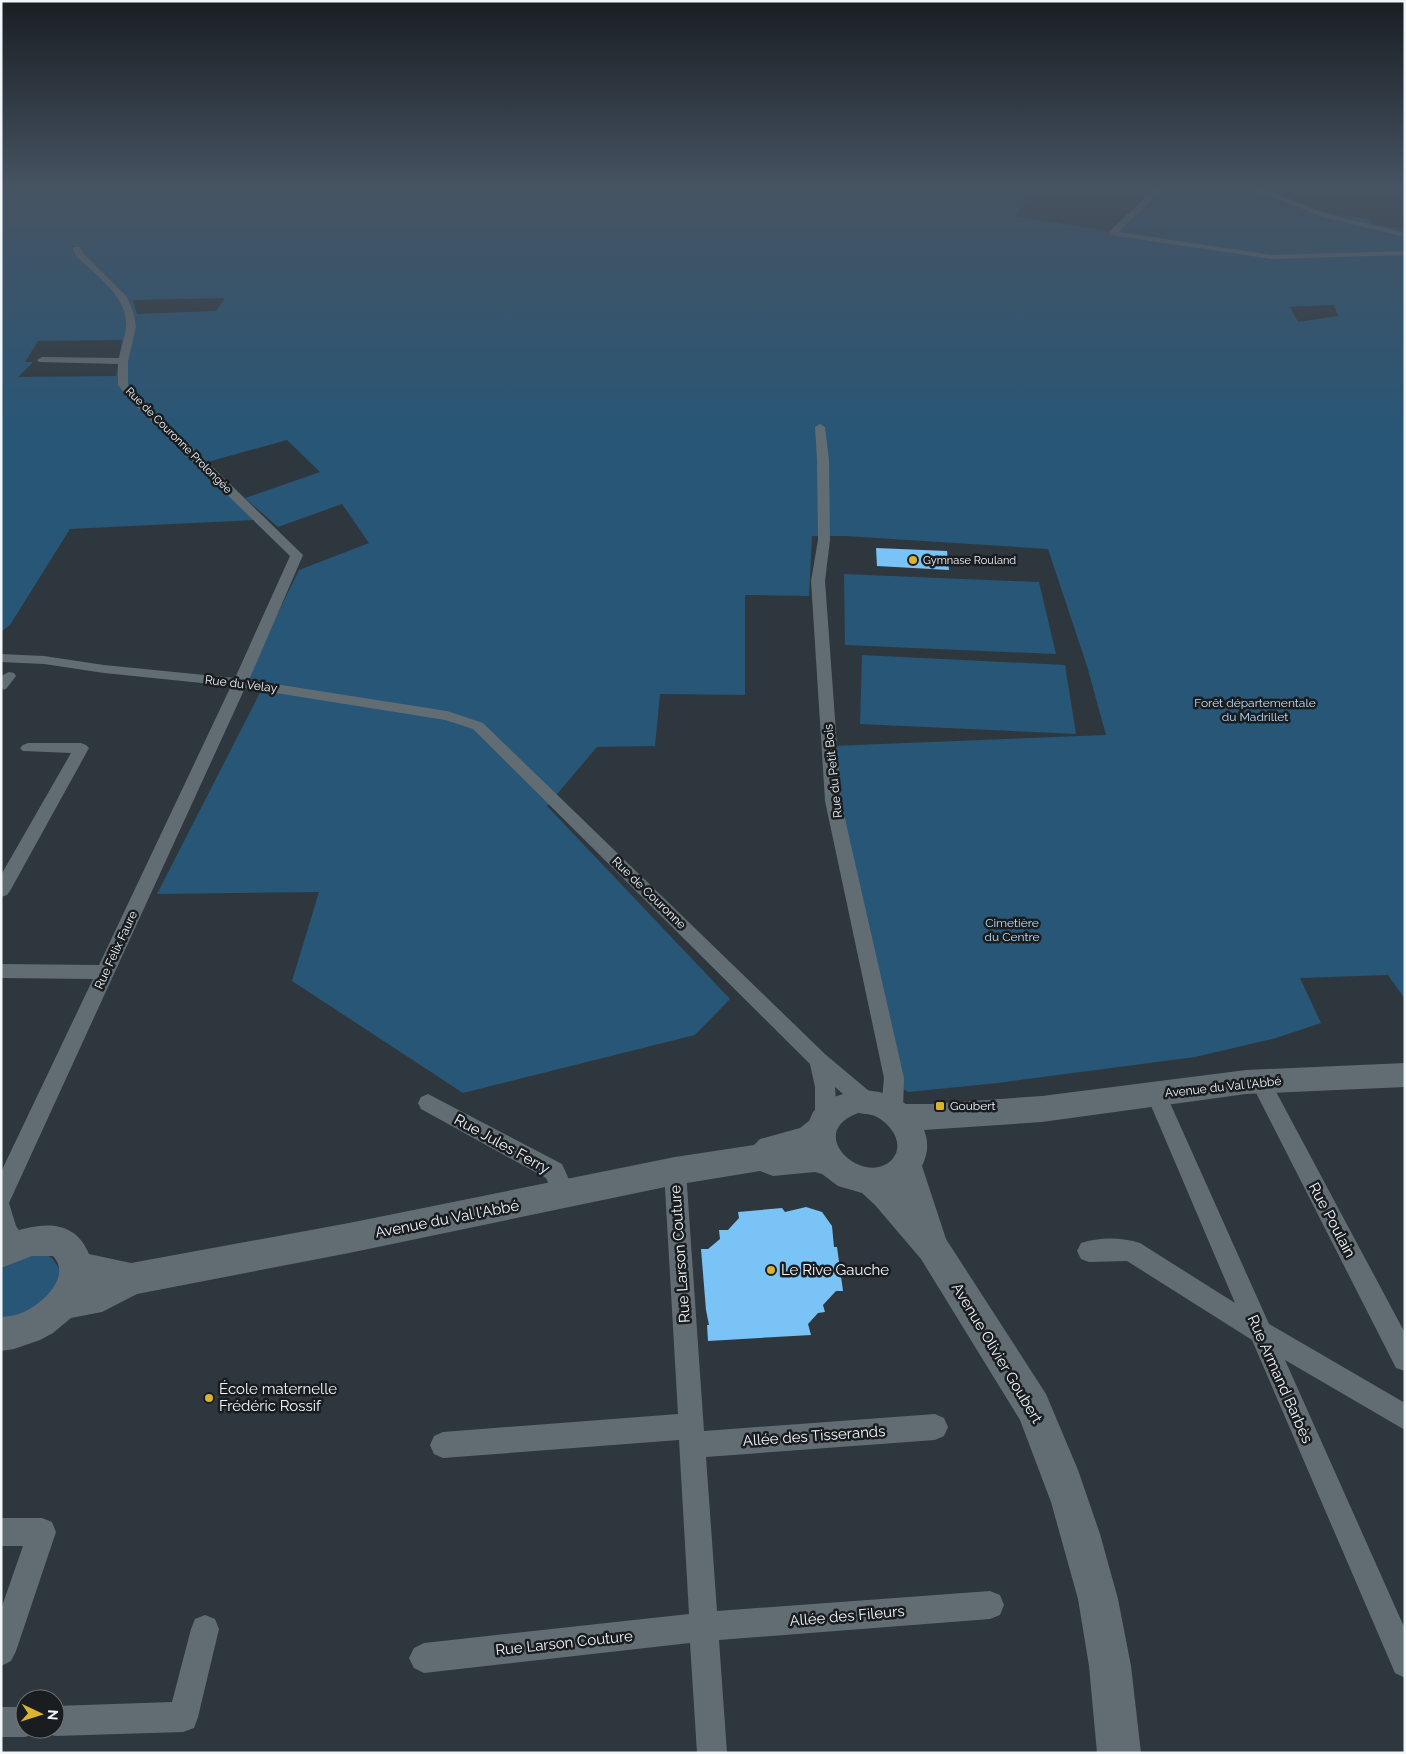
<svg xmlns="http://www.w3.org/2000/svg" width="1406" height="1754" font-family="Raleway,sans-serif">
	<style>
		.green { fill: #285676; fill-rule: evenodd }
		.building { fill: #7ac3f7 }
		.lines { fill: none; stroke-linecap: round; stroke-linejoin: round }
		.street { fill: #626c73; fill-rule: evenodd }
		.secondary { fill: #626c73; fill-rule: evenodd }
		.poi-dot { fill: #dab333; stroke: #1a1d20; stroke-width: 2 }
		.labels { text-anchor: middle; stroke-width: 5; stroke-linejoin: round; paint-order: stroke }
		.far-street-label { font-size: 11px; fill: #f0f6fa; stroke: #1a1d20 }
		.far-poi-label { font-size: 11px; fill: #f0f6fa; stroke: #1a1d20; text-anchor: start }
		.street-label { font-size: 12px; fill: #f0f6fa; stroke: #1a1d20 }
		.park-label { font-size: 12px; fill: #bbdffb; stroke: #1a1d20 }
		.poi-label { font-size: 12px; fill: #f0f6fa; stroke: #1a1d20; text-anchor: start }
		.near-street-label { font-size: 15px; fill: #f0f6fa; stroke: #1a1d20 }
		.near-poi-label { font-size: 15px; fill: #f0f6fa; stroke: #1a1d20; text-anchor: start }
	</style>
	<rect width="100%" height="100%" fill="#2e373d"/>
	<!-- green -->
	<g class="green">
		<path d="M 1,189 L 1039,189 L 1027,198 L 1015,216 L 1109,231 L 1130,215 L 1146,199 L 1118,189 L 1289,189 L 1281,196 L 1327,213 L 1369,219 L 1372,224 L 1405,229 L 1405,999 L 1388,975 L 1300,978 L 1321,1023 L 1276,1038 L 1195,1057 L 998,1083 L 908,1092 L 902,1088 L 837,801 L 832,746 L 1106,735 L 1087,666 L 1048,549 L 845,536 L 812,536 L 809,596 L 745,595 L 745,695 L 660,694 L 655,746 L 597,747 L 547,806 L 730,999 L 695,1035 L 463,1093 L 292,981 L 319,892 L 157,894 L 266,681 L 246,678 L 299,570 L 369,543 L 342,504 L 278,527 L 245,498 L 320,472 L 287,440 L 197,465 L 255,520 L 70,529 L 10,625 L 1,632 ZM 225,298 L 216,311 L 137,314 L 133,300 ZM 1334,305 L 1338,316 L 1298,322 L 1290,307 ZM 122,340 L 116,376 L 18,377 L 33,362 L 25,362 L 38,341 Z"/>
		<path d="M 844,574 L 1039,582 L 1056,654 L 845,645 Z"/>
		<path d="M 862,655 L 1065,665 L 1076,734 L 860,724 Z"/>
		<path d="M 45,1254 L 52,1258 L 61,1271 L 52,1300 L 1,1324 L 1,1267 L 14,1259 Z"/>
	</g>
	<!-- building -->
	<g class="building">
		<path d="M 876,548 L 947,551 L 949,570 L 877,566 Z"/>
		<path d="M 806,1207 L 822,1212 L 832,1226 L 834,1247 L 837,1247 L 843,1291 L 836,1291 L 823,1305 L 825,1312 L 818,1313 L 808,1324 L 811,1335 L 708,1341 L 707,1325 L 709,1325 L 706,1310 L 701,1249 L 708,1249 L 720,1239 L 719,1230 L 728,1230 L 739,1218 L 738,1212 L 782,1208 L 785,1212 Z"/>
	</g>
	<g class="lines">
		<!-- street -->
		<g class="street">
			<path d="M 1154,189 L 1162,189 L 1119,232 L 1272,255 L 1405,251 L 1405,255 L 1272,259 L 1110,235 L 1110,231 Z"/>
			<path d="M 1248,189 C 1278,189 1301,206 1329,214 C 1354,221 1380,226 1405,233 L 1405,237 L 1322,217 L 1272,197 Z"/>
			<path d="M 74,247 L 80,247 L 83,253 L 127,297 L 134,314 L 136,327 L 128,361 L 128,385 L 303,555 L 249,680 L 447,711 L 483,723 L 826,1055 L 875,1096 L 878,1102 L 875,1108 C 859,1114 847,1096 835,1087 L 837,1118 L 833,1124 L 826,1127 L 819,1124 L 815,1118 L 815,1087 L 810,1064 L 473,729 L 445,720 L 245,688 L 9,1203 L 16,1226 L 29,1245 L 25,1252 L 17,1256 L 9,1252 L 1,1243 L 1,1172 L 93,979 L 1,978 L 1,964 L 99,965 L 231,686 L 104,673 L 44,664 L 1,662 L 1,654 L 44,656 L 104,665 L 235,678 L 290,556 L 130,400 L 118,385 L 118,364 L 39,362 L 37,360 L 42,357 L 119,358 C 121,348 125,337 126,327 C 129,297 95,275 76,256 L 73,249 Z"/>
			<path d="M 820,424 L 825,427 L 829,460 L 830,540 L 825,581 L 841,801 L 904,1078 L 903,1110 L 899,1116 L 892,1119 L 885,1116 L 881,1110 L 884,1078 L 825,801 L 811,581 L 818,540 L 817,460 L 815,427 Z"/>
			<path d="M 9,672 L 14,673 L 16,676 L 6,689 L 1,690 L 1,676 Z"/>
			<path d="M 28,743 L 81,743 L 86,745 L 89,748 L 10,891 L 7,895 L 1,897 L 1,875 L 71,753 L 23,751 L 20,748 L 23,745 Z"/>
			<path d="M 1260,1073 L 1267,1075 L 1405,1333 L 1405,1371 L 1396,1368 L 1250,1081 L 1253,1075 Z"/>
			<path d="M 1156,1085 L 1163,1088 L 1166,1094 L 1269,1324 L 1405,1403 L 1405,1430 L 1285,1360 L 1405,1629 L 1405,1678 L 1395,1673 L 1252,1340 L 1127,1261 L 1089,1262 L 1081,1259 L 1077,1251 L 1081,1243 C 1099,1237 1122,1237 1140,1243 L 1235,1303 L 1146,1094 L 1149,1088 Z"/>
			<path d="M 428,1094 L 562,1164 L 576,1195 L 573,1202 L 565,1205 L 557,1202 L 546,1178 L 421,1109 L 418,1103 L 421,1097 Z"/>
			<path d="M 675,1161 L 683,1164 L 686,1171 L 704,1431 L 935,1414 L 944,1418 L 948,1427 L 944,1436 L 935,1440 L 706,1457 L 717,1611 L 990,1591 L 1000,1595 L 1004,1605 L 1000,1615 L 990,1619 L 719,1640 L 727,1753 L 697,1753 L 690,1643 L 424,1673 L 414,1668 L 409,1658 L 414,1648 L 424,1643 L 689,1614 L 679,1440 L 443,1458 L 434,1454 L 430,1445 L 434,1436 L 443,1432 L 678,1414 L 664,1171 L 667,1164 Z"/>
			<path d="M 1,1518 L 42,1518 L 52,1522 L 56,1532 L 16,1651 L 11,1661 L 1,1666 L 1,1609 L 23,1546 L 1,1546 Z"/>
			<path d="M 205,1615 L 215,1619 L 219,1629 L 198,1717 L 194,1728 L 183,1732 L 55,1736 L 44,1732 L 43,1729 L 55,1729 L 55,1706 L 172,1702 L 191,1629 L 195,1619 Z"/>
			<path d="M 1,1707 L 25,1707 L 25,1729 L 37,1729 L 36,1733 L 25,1737 L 1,1737 Z"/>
		</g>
		<!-- secondary -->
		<path class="secondary" d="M 1405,1063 L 1405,1087 L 1246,1094 L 1042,1122 L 924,1130 C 929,1143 928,1153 922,1166 L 946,1239 L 1046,1394 L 1078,1470 L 1100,1534 L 1118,1599 L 1131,1666 L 1141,1753 L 1097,1753 L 1089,1666 L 1078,1599 L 1051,1502 L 1020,1420 L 921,1259 L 875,1205 L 862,1193 L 838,1186 L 822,1174 L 815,1172 L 773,1176 L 760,1171 L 675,1185 L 349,1253 L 137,1294 L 102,1312 L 71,1318 L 53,1333 L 40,1340 L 14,1349 L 1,1351 L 1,1317 C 8,1316 15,1316 21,1313 C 40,1306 73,1277 53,1256 L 32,1256 L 1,1268 L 1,1236 C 33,1224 73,1214 89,1254 L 131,1263 L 349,1223 L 675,1157 L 754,1145 L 760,1139 L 800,1128 L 809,1121 L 813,1112 L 825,1100 L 858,1089 L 879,1092 L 894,1097 L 906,1104 L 930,1104 L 1042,1096 L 1246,1070 ZM 858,1113 C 865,1114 872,1114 877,1117 C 894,1126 907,1149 888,1163 C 860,1183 805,1133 858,1113 Z"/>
	</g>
	<!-- sky -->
	<linearGradient id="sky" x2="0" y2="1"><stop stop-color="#191e22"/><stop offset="0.43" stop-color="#465362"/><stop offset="1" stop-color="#465362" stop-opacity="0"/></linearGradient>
	<rect width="1406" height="435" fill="url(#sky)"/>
	<!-- markers -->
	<g class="poi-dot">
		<circle cx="913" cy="560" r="5"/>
		<rect x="935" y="1101" width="10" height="10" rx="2.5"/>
		<circle cx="771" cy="1270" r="5"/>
		<circle cx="209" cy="1398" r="5"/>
	</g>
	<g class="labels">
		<!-- far-street labels -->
		<g class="far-street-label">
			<text transform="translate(179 440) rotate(45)" y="4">Rue de Couronne Prolongée</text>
		</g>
		<!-- far-poi labels -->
		<g class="far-poi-label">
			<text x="923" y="564">Gymnase Rouland</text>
		</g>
		<!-- street labels -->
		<g class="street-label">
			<text transform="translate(241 684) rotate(7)" y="4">Rue du Velay</text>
			<text transform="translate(833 771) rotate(-96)" y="4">Rue du Petit Bois</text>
			<text transform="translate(649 893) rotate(44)" y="4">Rue de Couronne</text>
			<text transform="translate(116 950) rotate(-65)" y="4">Rue Félix Faure</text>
			<text transform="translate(1223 1087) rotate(-6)" y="4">Avenue du Val l'Abbé</text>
		</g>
		<!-- park labels -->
		<g class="park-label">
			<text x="1255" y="707">Forêt départementale<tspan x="1255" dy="14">du Madrillet</tspan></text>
			<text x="1012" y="927">Cimetière<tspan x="1012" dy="14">du Centre</tspan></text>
		</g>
		<!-- poi labels -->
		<g class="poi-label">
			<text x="950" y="1110">Goubert</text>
		</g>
		<!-- near-street labels -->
		<g class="near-street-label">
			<text transform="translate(502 1144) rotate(29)" y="5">Rue Jules Ferry</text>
			<text transform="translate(447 1219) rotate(-11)" y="5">Avenue du Val l'Abbé</text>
			<text transform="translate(1332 1220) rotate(62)" y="5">Rue Poulain</text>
			<text transform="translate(680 1254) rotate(-94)" y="5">Rue Larson Couture</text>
			<text transform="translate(997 1353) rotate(59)" y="5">Avenue Olivier Goubert</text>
			<text transform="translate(1280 1379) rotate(66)" y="5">Rue Armand Barbès</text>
			<text transform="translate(814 1436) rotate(-4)" y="5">Allée des Tisserands</text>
			<text transform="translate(847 1616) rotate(-5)" y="5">Allée des Fileurs</text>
			<text transform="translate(564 1643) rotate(-6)" y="5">Rue Larson Couture</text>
		</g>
		<!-- near-poi labels -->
		<g class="near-poi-label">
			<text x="781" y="1275">Le Rive Gauche</text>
			<text x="219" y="1394">École maternelle<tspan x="219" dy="17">Frédéric Rossif</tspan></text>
		</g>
	</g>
	<!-- border -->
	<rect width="1406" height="1754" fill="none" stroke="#f0f6fa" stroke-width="5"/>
	<!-- north arrow -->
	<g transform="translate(40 1714) rotate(94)"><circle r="24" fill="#1a1d20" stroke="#707477"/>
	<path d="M0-4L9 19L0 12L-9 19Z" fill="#dab333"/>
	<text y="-8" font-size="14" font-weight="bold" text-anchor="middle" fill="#f0f6fa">N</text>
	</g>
</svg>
